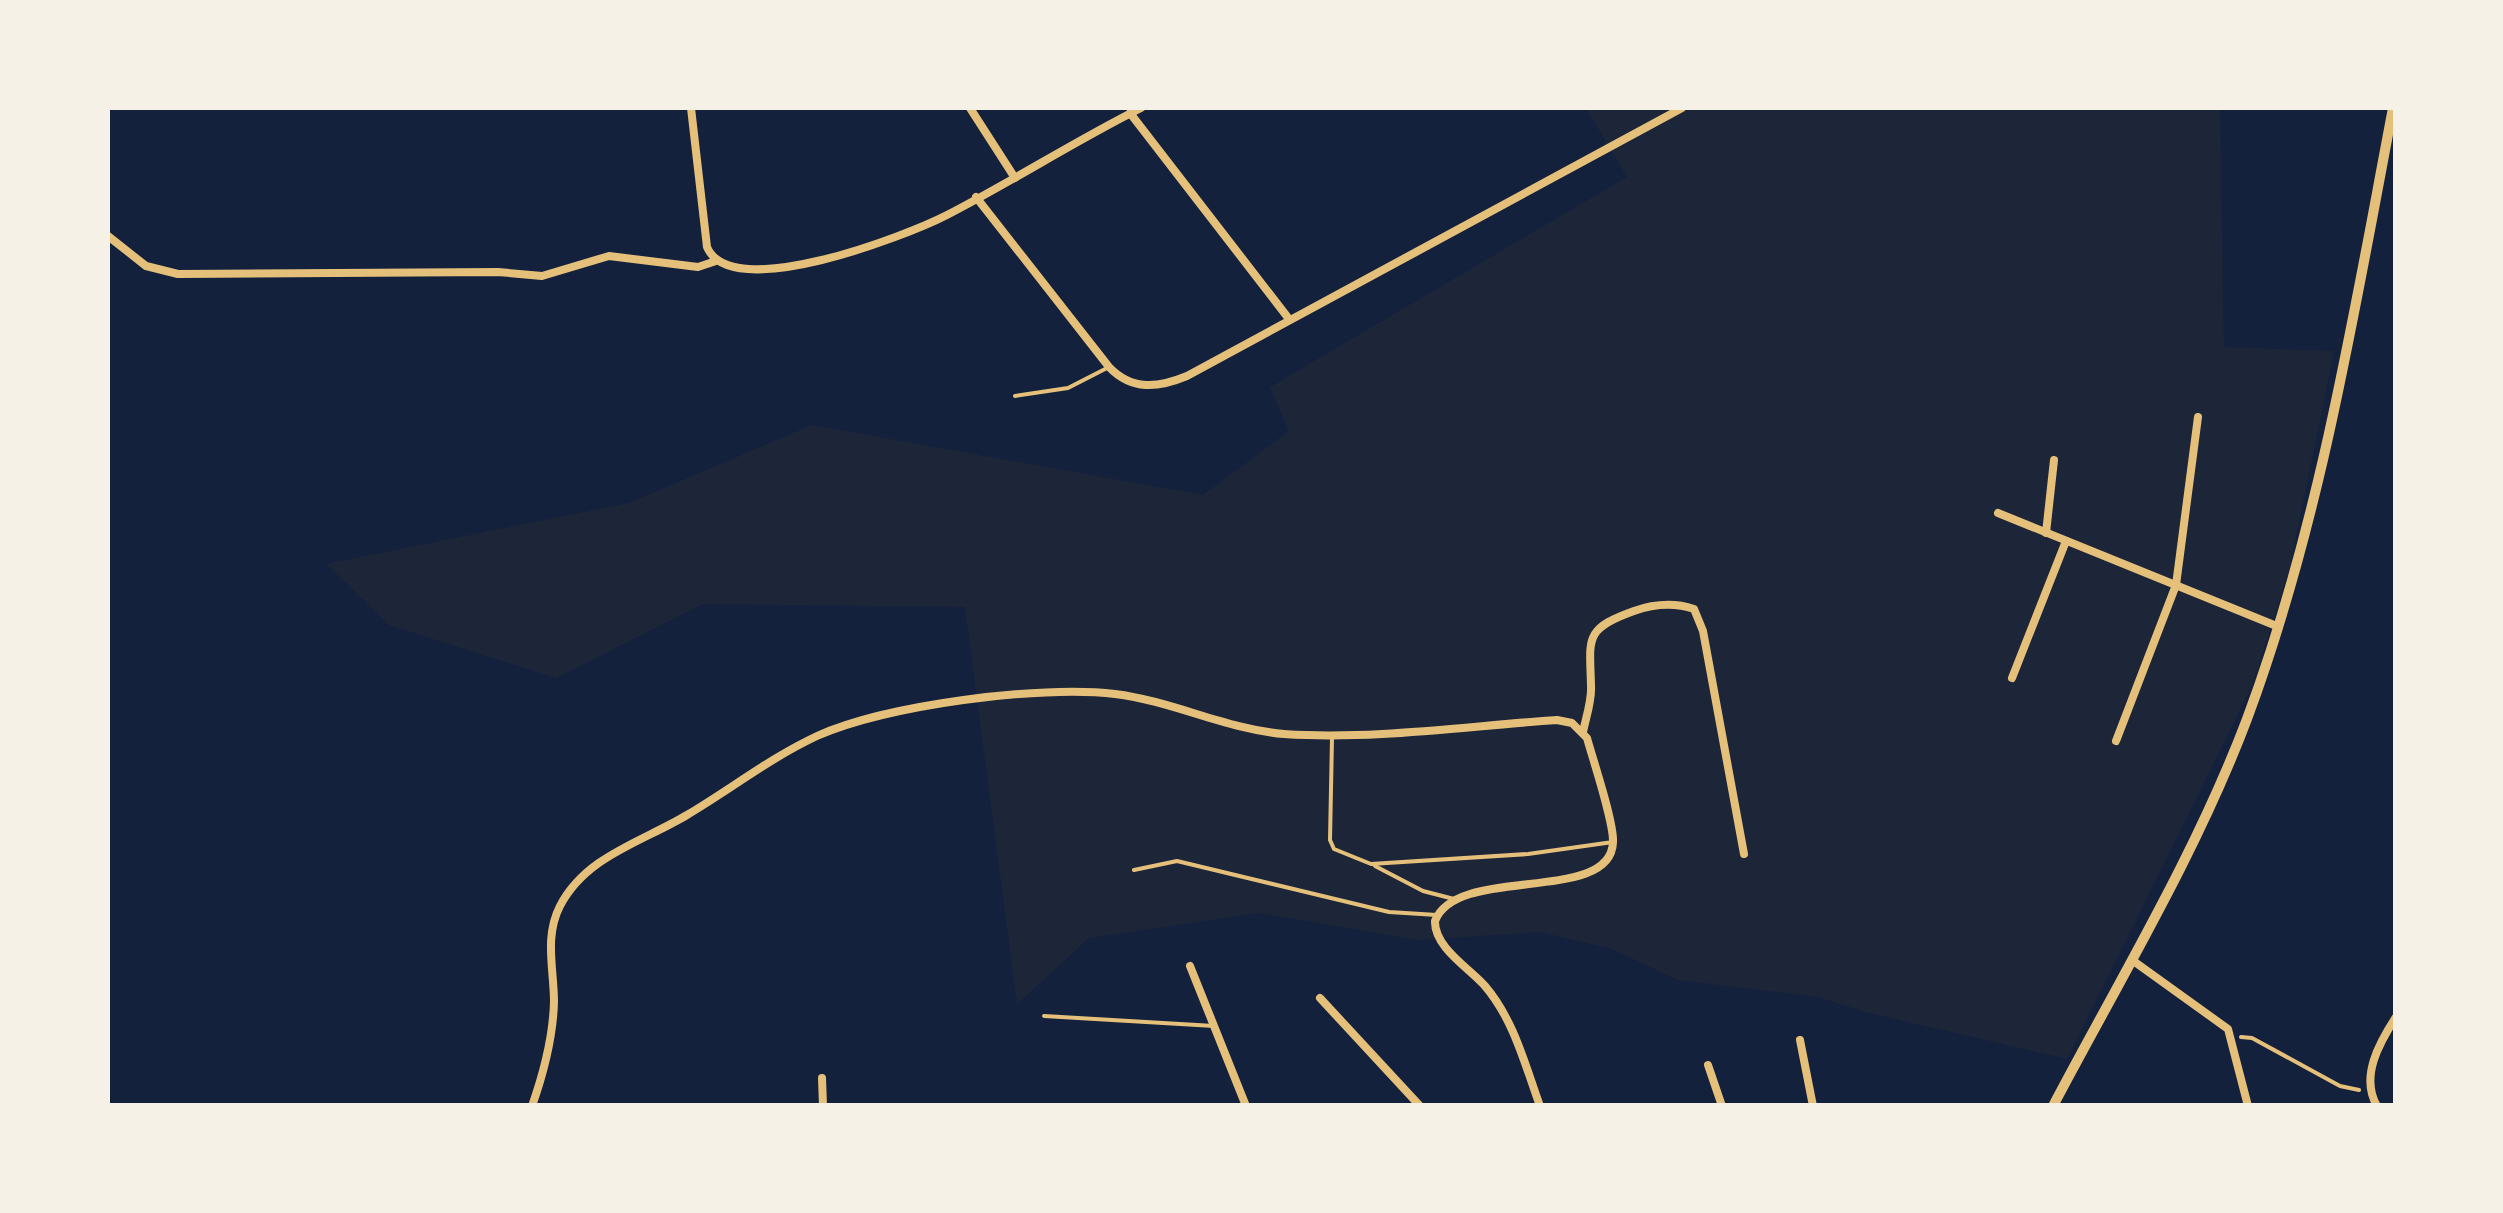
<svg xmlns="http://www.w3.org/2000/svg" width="2503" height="1213" font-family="'Asap Condensed',sans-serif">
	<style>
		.green { fill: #1d2539 }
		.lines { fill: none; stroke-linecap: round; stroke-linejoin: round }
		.path { stroke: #e5c07b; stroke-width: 4 }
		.service { stroke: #e5c07b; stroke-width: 4 }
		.minor { stroke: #e5c07b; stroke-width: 8 }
		.tertiary { stroke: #e5c07b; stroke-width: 10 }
	</style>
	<rect width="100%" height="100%" fill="#14213d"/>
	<!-- green -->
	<path class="green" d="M 1586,108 L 2220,108 L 2224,347 L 2334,351 L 2290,567 L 2252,686 L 2067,1059 L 1865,1012 L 1818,997 L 1678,980 L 1612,949 L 1540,932 L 1418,940 L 1259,913 L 1089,938 L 1017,1004 L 965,607 L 703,604 L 556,678 L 389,625 L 326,564 L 629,503 L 812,425 L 1203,495 L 1289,431 L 1270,387 L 1627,177 Z"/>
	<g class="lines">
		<!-- path -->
		<path class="path" d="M 2241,1037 L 2252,1038 L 2340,1086 L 2359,1090"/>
		<!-- service -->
		<g class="service">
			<path d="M 1015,396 L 1068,388 L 1109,367"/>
			<path d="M 1332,738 L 1330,840 L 1334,849 L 1371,864 L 1528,854 L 1613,842"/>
			<path d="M 1375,866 L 1423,891 L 1454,899"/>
			<path d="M 1134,870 L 1177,861 L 1389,912 L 1437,915"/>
			<path d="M 1044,1016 L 1214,1026"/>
		</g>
		<!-- minor -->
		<g class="minor">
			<path d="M 691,108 L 707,247 C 731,304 906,236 947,215 C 1013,181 1075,141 1141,108"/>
			<path d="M 970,108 L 1015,178"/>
			<path d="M 1130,113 L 1289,319"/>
			<path d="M 976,197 L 1109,367 C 1132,391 1158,388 1187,376 L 1682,108"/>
			<path d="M 108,236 L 146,266 L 178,274 L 498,272 L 542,276 L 609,256 L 698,267 L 716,261"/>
			<path d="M 1998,513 L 2279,627"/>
			<path d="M 2046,533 L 2054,460"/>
			<path d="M 2012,678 L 2066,541"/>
			<path d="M 1583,732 C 1586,717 1592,701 1591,686 C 1590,639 1583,629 1634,611 C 1654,604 1673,602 1694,609 L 1703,631 L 1744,854"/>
			<path d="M 2116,741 L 2176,585 L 2198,417"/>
			<path d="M 2132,960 L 2228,1029 L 2248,1106"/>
			<path d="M 1190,966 L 1246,1106"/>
			<path d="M 1320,998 L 1420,1106"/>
			<path d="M 1800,1040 L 1813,1106"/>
			<path d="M 1708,1065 L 1722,1106"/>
			<path d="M 822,1078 L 823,1106"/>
			<path d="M 532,1106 C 544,1072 553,1038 554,1002 C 554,969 544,937 560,906 C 586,856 642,842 687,815 C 731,789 770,758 817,736 C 886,705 1039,685 1115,694 C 1172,701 1226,729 1284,734 C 1373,740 1468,726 1557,720 L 1572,723 L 1587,738 C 1593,760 1614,822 1613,842 C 1611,905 1457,864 1435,921 C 1434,947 1469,968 1485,986 C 1514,1020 1525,1065 1540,1106"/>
			<path d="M 2377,1106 C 2360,1077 2379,1043 2396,1017"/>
		</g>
		<!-- tertiary -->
		<path class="tertiary" d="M 2053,1106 C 2120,979 2196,854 2247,719 C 2320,523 2354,312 2393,108"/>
	</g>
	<!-- border -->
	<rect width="2503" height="1213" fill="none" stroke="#f6f1e7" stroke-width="220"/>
</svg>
